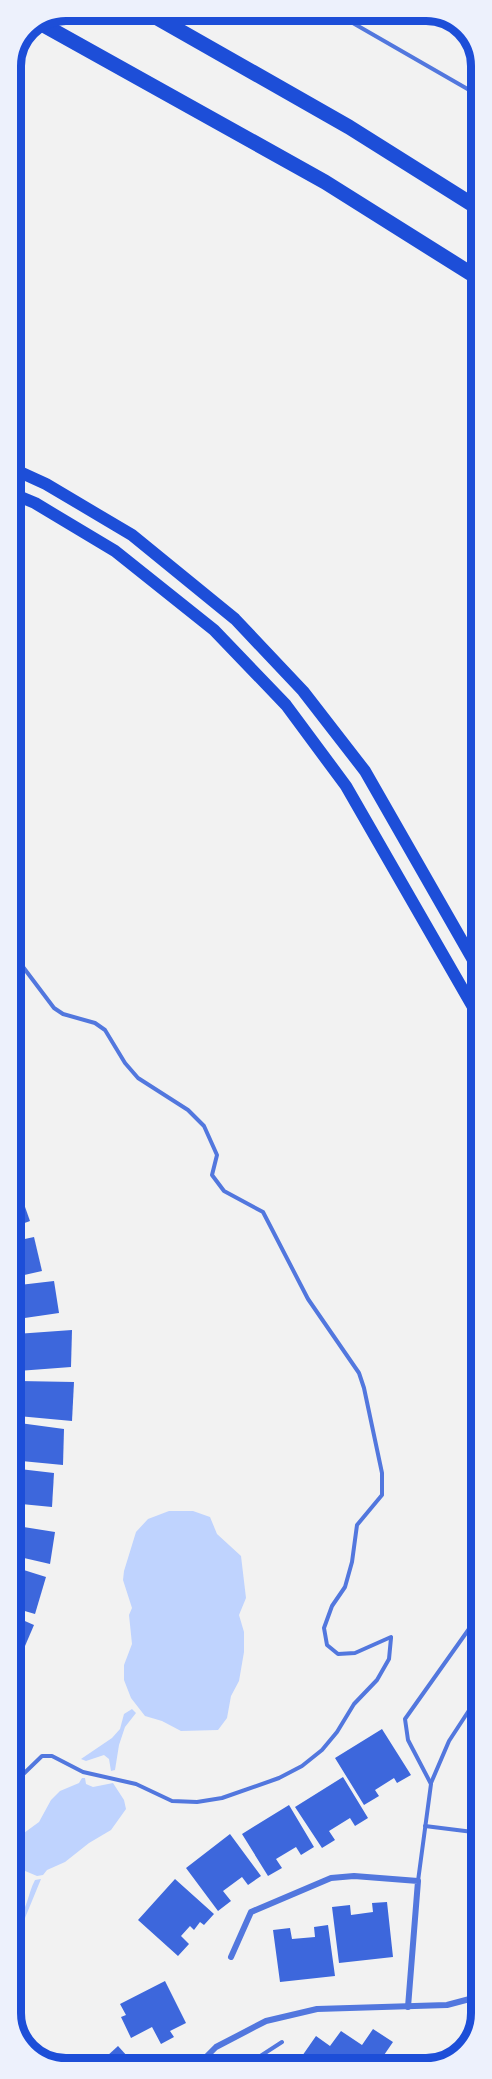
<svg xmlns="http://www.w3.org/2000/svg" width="492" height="2079" font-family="Karla,sans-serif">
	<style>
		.water { fill: #bfd3fe }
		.building { fill: #3d67dc }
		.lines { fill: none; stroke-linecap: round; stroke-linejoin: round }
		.service { stroke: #5277de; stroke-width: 4 }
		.minor { stroke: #5277de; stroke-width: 6 }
		.secondary { stroke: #1d4ed8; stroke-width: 12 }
		.motorway { stroke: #1d4ed8; stroke-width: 15 }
		.rim { fill: none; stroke: #1d4ed8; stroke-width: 8 }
	</style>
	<rect width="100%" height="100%" fill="#f2f2f2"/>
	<!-- water -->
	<g class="water">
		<path d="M 169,1511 L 193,1511 L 210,1517 L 217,1534 L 241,1556 L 246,1598 L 239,1615 L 244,1632 L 244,1652 L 239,1681 L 231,1696 L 227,1718 L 218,1730 L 181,1731 L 162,1721 L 145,1716 L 131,1698 L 124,1680 L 124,1665 L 132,1644 L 129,1615 L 132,1608 L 123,1580 L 124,1571 L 136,1532 L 148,1519 Z"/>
		<path d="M 132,1709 L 136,1713 L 125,1727 L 119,1745 L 115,1770 L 111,1771 L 109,1759 L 104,1755 L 86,1761 L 81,1759 L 112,1738 L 120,1729 L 124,1714 Z"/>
		<path d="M 82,1778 L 85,1778 L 86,1784 L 93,1787 L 113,1783 L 124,1800 L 126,1809 L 111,1830 L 89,1843 L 65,1862 L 47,1870 L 43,1875 L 37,1876 L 11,1865 L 13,1841 L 39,1822 L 51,1800 L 60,1791 L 79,1783 Z"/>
		<path d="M 41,1879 L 25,1918 L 11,1936 L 11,1925 C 27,1916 27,1895 35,1880 Z"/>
	</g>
	<!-- building -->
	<g class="building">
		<path d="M 11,1144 L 22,1167 L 11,1172 Z"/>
		<path d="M 19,1190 L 30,1221 L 11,1228 L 11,1193 Z"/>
		<path d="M 34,1237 L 42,1271 L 11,1278 L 11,1242 Z"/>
		<path d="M 54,1281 L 59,1313 L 11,1320 L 11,1286 Z"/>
		<path d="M 72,1330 L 71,1367 L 18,1371 L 16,1334 Z"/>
		<path d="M 19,1381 L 74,1382 L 72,1421 L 18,1416 Z"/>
		<path d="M 12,1422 L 64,1429 L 63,1465 L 11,1460 Z"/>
		<path d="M 11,1468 L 54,1473 L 52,1507 L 11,1503 Z"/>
		<path d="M 11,1525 L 55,1532 L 50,1564 L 11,1555 Z"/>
		<path d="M 11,1566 L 46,1577 L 35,1614 L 11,1607 Z"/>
		<path d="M 11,1615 L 34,1625 L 19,1660 L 11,1657 Z"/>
		<path d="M 382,1729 L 411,1775 L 397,1783 L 394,1778 L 375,1790 L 379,1796 L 364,1805 L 335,1758 Z"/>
		<path d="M 343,1777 L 368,1818 L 355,1826 L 350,1818 L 329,1831 L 335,1840 L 322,1848 L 295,1807 Z"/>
		<path d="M 289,1805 L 314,1847 L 301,1855 L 296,1847 L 276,1859 L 282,1868 L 268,1876 L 242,1834 Z"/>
		<path d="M 230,1834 L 261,1876 L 248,1885 L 242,1877 L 223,1891 L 231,1901 L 218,1911 L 186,1868 Z"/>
		<path d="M 175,1879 L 214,1914 L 204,1925 L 200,1922 L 194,1930 L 190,1926 L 181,1936 L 189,1944 L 178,1956 L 138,1920 Z"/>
		<path d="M 387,1902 L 393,1957 L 339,1963 L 332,1907 L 350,1905 L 351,1915 L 373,1912 L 372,1903 Z"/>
		<path d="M 328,1925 L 335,1976 L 280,1982 L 273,1930 L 290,1928 L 292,1939 L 315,1937 L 314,1927 Z"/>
		<path d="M 165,1981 L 186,2023 L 170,2031 L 174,2037 L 161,2044 L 152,2027 L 131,2038 L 121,2017 L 126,2015 L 120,2004 Z"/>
		<path d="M 373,2029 L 393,2042 L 382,2058 L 386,2061 L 381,2068 L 313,2068 L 300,2059 L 316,2036 L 330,2046 L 341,2031 L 362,2045 Z"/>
		<path d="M 118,2046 L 138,2068 L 94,2068 Z"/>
	</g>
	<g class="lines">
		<!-- service -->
		<g class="service">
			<path d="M 332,11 L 471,91 L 481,87"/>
			<path d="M 471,91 L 481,98"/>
			<path d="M 11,951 L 54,1008 L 63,1014 L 95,1023 L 105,1030 L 125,1063 L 138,1078 L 188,1110 L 204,1126 L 217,1155 L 212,1175 L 224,1191 L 263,1212 L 308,1299 L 359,1373 L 364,1388 L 382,1473 L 382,1495 L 357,1525 L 352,1562 L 345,1587 L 332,1606 L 324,1628 L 327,1645 L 338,1654 L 355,1653 L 391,1637"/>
			<path d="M 431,1783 L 449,1741 L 481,1692"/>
			<path d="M 11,1786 L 42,1756 L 52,1756 L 83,1772 L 136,1784 L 172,1801 L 197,1802 L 222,1798 L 279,1778 L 302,1766 L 322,1750 L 337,1732 L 354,1704 L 377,1680 L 389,1659 L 391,1638"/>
			<path d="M 425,1826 L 481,1833"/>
			<path d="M 418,1881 L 431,1784 L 408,1740 L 405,1719 L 481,1612"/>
			<path d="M 242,2068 L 282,2042"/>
		</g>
		<!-- minor -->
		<g class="minor">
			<path d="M 231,1957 L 251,1912 L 331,1878 L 354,1876 L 418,1881 L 408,2007"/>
			<path d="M 195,2068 L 216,2047 L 266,2021 L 317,2009 L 447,2005 L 481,1996"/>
		</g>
		<!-- secondary -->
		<g class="secondary">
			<path d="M 11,468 L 46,484 L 132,535 L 235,619 L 303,691 L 365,771 L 481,974"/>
			<path d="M 11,493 L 35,503 L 115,551 L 214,630 L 286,705 L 346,786 L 481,1021"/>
		</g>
		<!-- motorway -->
		<g class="motorway">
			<path d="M 145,11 L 349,127 L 481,210"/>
			<path d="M 38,22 L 325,182 L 481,280"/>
		</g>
	</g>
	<!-- crop -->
	<path d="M0 0H492V2079H0ZM66 21H426A45 45 0 0 1 471 66V2013A45 45 0 0 1 426 2058H66A45 45 0 0 1 21 2013V66A45 45 0 0 1 66 21Z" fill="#edf1fc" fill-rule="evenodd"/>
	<path class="rim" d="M66 21H426A45 45 0 0 1 471 66V2013A45 45 0 0 1 426 2058H66A45 45 0 0 1 21 2013V66A45 45 0 0 1 66 21Z"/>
</svg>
